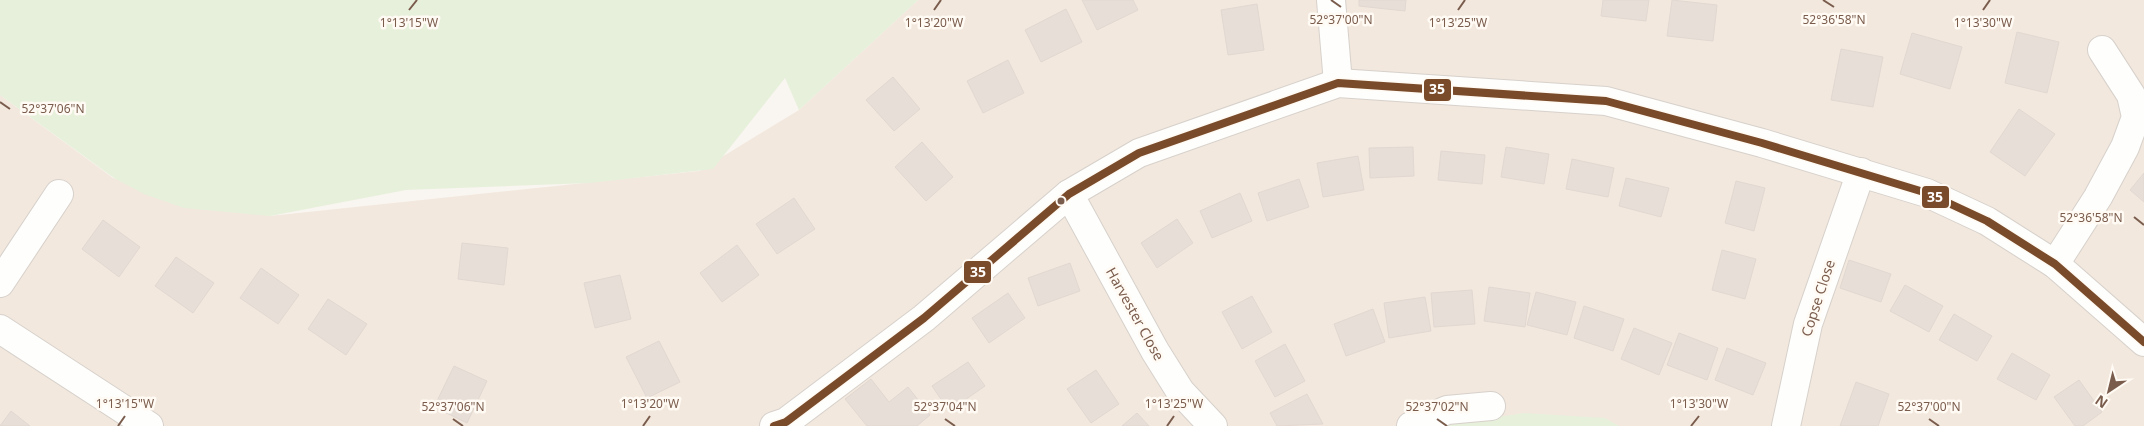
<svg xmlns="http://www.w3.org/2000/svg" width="2144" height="426" font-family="'Noto Sans',sans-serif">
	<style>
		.residential { fill: #f2e8de }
		.green { fill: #e7f0db }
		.building { fill: #e6ded7; stroke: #e2d8d2 }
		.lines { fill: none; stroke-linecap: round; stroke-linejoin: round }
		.minor-casing { stroke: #d7d1cb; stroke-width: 30 }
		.minor { stroke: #fefefd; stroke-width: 28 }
		.bus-1-casing { stroke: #fffaf3; stroke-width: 11 }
		.bus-1 { stroke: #7a4b2a; stroke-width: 8 }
		.ticks { fill: none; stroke: #7a5c4d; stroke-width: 2 }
		.bus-dot { fill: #7a5c4d; stroke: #fffaf3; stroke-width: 2 }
		.labels { text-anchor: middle; stroke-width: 5; stroke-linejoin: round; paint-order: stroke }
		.street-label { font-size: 14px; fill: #7a5c4d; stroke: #fffaf3 }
		.ticks-label { font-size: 12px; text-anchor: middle; fill: #7a5c4d; stroke: #fffaf3; stroke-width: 5; stroke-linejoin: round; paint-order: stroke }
		.line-badge { stroke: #fffaf3; stroke-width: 2 }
		.badge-label { font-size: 14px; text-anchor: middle; font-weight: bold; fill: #fff }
	</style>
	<rect width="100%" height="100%" fill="#f9f5f0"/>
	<!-- residential -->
	<path class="residential" d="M 918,0 L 2144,0 L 2144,426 L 0,426 L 0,95 L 113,178 L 270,216 L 699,171 L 799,110 Z"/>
	<!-- green -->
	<g class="green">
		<path d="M 0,0 L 918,0 L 799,110 L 785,78 L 713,169 L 590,183 L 406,190 L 270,216 L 184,208 L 144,194 L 114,178 L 0,95 Z"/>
		<path d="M 1524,413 L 1605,418 L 1619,426 L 1441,426 Z"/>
	</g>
	<!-- building -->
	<g class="building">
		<path d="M 1082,0 L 1133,0 L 1138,10 L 1097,30 Z"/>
		<path d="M 1359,0 L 1406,0 L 1405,11 L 1359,6 Z"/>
		<path d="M 1603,0 L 1649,0 L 1646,21 L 1601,16 Z"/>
		<path d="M 1672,0 L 1717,5 L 1713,41 L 1667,36 Z"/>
		<path d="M 1257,4 L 1264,50 L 1228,55 L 1221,10 Z"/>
		<path d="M 1066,9 L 1082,42 L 1041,62 L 1025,30 Z"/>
		<path d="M 2017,32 L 2059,42 L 2047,93 L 2005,83 Z"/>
		<path d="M 1912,33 L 1962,47 L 1950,89 L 1900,74 Z"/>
		<path d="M 1841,49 L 1883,57 L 1873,107 L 1831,100 Z"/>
		<path d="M 1008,60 L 1024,93 L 983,113 L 967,81 Z"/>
		<path d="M 893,77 L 920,109 L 894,131 L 866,100 Z"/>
		<path d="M 2019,109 L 2055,134 L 2025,176 L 1990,152 Z"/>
		<path d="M 922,142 L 953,177 L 926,201 L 895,167 Z"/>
		<path d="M 1413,147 L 1414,176 L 1370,178 L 1369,148 Z"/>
		<path d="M 1506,147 L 1549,154 L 1544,184 L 1501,177 Z"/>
		<path d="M 1441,151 L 1485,155 L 1482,184 L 1438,180 Z"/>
		<path d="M 1358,156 L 1364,190 L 1323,197 L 1317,163 Z"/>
		<path d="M 1572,159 L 1614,168 L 1608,197 L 1566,189 Z"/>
		<path d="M 2144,173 L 2144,202 L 2130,190 Z"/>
		<path d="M 1626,178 L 1669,188 L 1661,217 L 1619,206 Z"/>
		<path d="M 1299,179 L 1309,207 L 1267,221 L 1258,193 Z"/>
		<path d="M 1736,181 L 1765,188 L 1754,231 L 1725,223 Z"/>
		<path d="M 1240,193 L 1252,221 L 1212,238 L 1200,211 Z"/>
		<path d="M 794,198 L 815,229 L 777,254 L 756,224 Z"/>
		<path d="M 1177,219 L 1193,243 L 1157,268 L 1141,243 Z"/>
		<path d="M 103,220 L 140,247 L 119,277 L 82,249 Z"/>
		<path d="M 462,243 L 508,248 L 504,285 L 458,279 Z"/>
		<path d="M 737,245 L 759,275 L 722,302 L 700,273 Z"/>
		<path d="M 1722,250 L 1756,259 L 1745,299 L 1712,290 Z"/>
		<path d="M 176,257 L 214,283 L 193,313 L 155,286 Z"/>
		<path d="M 1849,260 L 1891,274 L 1881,302 L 1840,288 Z"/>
		<path d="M 1070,263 L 1080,291 L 1038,306 L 1028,278 Z"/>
		<path d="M 261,268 L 299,295 L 278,324 L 240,298 Z"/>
		<path d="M 620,275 L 631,319 L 595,328 L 584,283 Z"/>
		<path d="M 1905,285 L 1943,306 L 1929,332 L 1890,311 Z"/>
		<path d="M 1489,287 L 1530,293 L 1525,327 L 1484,321 Z"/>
		<path d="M 1472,290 L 1475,324 L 1434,327 L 1431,293 Z"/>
		<path d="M 1536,292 L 1576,302 L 1567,335 L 1527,325 Z"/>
		<path d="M 1008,293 L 1025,318 L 989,343 L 972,318 Z"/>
		<path d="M 1252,296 L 1272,332 L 1242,349 L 1222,312 Z"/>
		<path d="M 1425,297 L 1431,331 L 1389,338 L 1384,303 Z"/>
		<path d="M 328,299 L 367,324 L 346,355 L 308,329 Z"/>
		<path d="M 1584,306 L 1624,319 L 1613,351 L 1574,338 Z"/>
		<path d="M 1373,309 L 1385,342 L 1346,356 L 1334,324 Z"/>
		<path d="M 1954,314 L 1992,336 L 1977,361 L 1939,340 Z"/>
		<path d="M 1634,328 L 1672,343 L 1659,375 L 1621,359 Z"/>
		<path d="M 1679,333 L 1718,348 L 1707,380 L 1667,365 Z"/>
		<path d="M 659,341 L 680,382 L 647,398 L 626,357 Z"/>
		<path d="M 1285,344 L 1305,381 L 1275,397 L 1255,361 Z"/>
		<path d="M 1727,348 L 1766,363 L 1753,395 L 1715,380 Z"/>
		<path d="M 2012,353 L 2050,375 L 2036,400 L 1997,379 Z"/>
		<path d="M 968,362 L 985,386 L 949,411 L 932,386 Z"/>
		<path d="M 454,366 L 487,381 L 467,423 L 434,407 Z"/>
		<path d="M 1096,370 L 1119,404 L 1091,423 L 1067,389 Z"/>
		<path d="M 871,379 L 889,402 L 908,387 L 930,415 L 917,426 L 867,426 L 845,399 Z"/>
		<path d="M 2079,380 L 2102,412 L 2083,426 L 2075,426 L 2054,397 Z"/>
		<path d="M 1856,382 L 1889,394 L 1878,426 L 1840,426 Z"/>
		<path d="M 1307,394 L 1323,424 L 1277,426 L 1270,413 Z"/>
		<path d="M 11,411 L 30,426 L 0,426 Z"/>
		<path d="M 1137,413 L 1149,426 L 1122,426 Z"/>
	</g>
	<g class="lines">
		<defs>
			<g id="minor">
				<path d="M 1331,0 L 1338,83"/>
				<path d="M 1069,194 L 1155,351 L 1180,391 L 1213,426"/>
				<path d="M 2055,264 L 2098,197 L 2125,147 L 2136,117 L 2131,95 L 2102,50"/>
				<path d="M 0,283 L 59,194"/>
				<path d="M 0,329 L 149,426"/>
				<path d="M 774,426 L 786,422 L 924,318 L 1069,194 L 1139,153 L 1338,83 L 1606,101 L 1762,143 L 1927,193 L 1987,221 L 2055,264 L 2144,342"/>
				<path d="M 1411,426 L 1447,410 L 1491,406"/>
				<path d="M 1786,426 L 1808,324 L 1861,172"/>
			</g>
		</defs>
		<!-- minor casing -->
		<use href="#minor" class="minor-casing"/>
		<!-- minor -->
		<use href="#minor" class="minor"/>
		<defs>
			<path id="bus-1" d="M 774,426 L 786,422 L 924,318 L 1069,194 L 1139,153 L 1338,83 L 1606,101 L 1762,143 L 1927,193 L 1987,221 L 2055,264 L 2144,342"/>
		</defs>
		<!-- bus-1 casing -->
		<use href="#bus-1" class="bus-1-casing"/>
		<!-- bus-1 -->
		<use href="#bus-1" class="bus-1"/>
	</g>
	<!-- ticks -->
	<path class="ticks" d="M 1331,0 L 1341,7M 1823,0 L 1834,7M 409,10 L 417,0M 934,10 L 941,0M 1458,10 L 1465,0M 1983,10 L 1990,0M 0,102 L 10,109M 2134,217 L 2144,225M 453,419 L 463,426M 945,419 L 955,426M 1437,419 L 1447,426M 1929,419 L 1939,426M 118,426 L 125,416M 643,426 L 650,416M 1167,426 L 1174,416M 1691,426 L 1699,416"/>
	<!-- markers -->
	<circle class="bus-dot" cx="1061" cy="201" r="4.5"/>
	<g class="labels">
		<!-- street labels -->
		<g class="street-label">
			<text transform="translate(1818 298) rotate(-72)" y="5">Copse Close</text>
			<text transform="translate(1135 314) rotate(61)" y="5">Harvester Close</text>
		</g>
	</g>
	<g class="ticks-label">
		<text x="1341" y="24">52°37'00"N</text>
		<text x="1834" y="24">52°36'58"N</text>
		<text x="409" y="27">1°13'15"W</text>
		<text x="934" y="27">1°13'20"W</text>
		<text x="1458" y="27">1°13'25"W</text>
		<text x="1983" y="27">1°13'30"W</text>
		<text x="53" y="113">52°37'06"N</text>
		<text x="2091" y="222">52°36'58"N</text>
		<text x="125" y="408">1°13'15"W</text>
		<text x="650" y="408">1°13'20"W</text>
		<text x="1174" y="408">1°13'25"W</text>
		<text x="1699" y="408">1°13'30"W</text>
		<text x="453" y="411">52°37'06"N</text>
		<text x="945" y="411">52°37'04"N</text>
		<text x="1437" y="411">52°37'02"N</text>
		<text x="1929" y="411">52°37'00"N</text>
	</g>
	<g class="line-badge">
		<rect x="1423" y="78" width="29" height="24" rx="5" fill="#7a4b2a"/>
		<rect x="1921" y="185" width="29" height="24" rx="5" fill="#7a4b2a"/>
		<rect x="963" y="260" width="29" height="24" rx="5" fill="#7a4b2a"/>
	</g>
	<g class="badge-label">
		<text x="1437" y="94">35</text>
		<text x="1935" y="202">35</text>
		<text x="978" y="277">35</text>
	</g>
	<!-- north arrow -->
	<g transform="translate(2109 391) rotate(215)" stroke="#fffaf3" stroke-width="4" paint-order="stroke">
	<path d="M0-4L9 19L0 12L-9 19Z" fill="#7a5c4d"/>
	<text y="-8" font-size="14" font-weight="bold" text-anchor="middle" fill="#7a5c4d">N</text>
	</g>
</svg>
